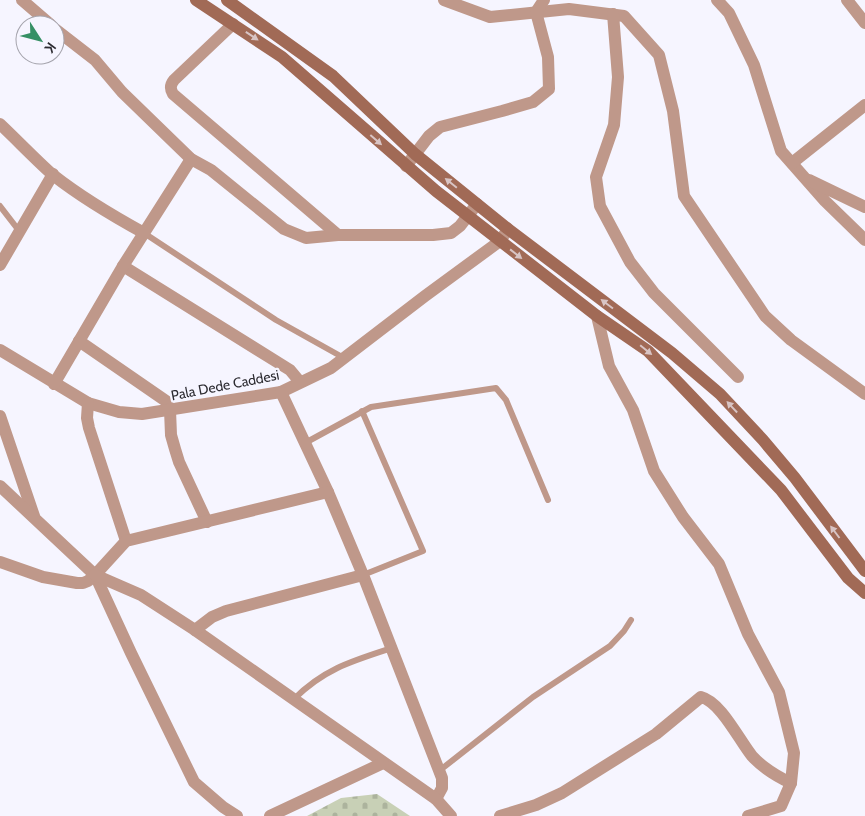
<svg xmlns="http://www.w3.org/2000/svg" width="865" height="816" font-family="Cabin,sans-serif">
	<style>
		.cemetery { fill: url(#cemetery-stones) }
		.lines { fill: none; stroke-linecap: round; stroke-linejoin: round }
		.lane { stroke: #bf988a; stroke-width: 6 }
		.street { stroke: #bf988a; stroke-width: 12 }
		.secondary { stroke: #a16a56; stroke-width: 12 }
		.oneway { fill: #d8c4c4 }
		.labels { text-anchor: middle; stroke-width: 4.5; stroke-linejoin: round; paint-order: stroke }
		.street-label { font-size: 14px; fill: #2c2b31; stroke: #f6f5ff }
	</style>
	<defs>
		<pattern id="cemetery-stones" width="16" height="16" patternUnits="userSpaceOnUse" patternTransform="scale(1.25)"><rect width="16" height="16" fill="#c8d0b6"/><path d="M2 7V4a2 2 0 0 1 4 0v3zM10 15v-3a2 2 0 0 1 4 0v3z" fill="#acb39d"/></pattern>
	</defs>
	<rect width="100%" height="100%" fill="#f6f5ff"/>
	<!-- cemetery -->
	<path class="cemetery" d="M 377,794 L 410,816 L 307,816 L 341,798 Z"/>
	<g class="lines">
		<!-- lane -->
		<g class="lane">
			<path d="M 0,206 L 20,232"/>
			<path d="M 144,233 L 276,320 L 344,358"/>
			<path d="M 362,411 L 423,551 L 363,575"/>
			<path d="M 305,443 L 371,407 L 496,388 L 506,400 L 548,500"/>
			<path d="M 294,699 C 324,669 352,661 392,648"/>
			<path d="M 439,771 L 533,697 L 610,646 L 624,631 L 631,620"/>
		</g>
		<!-- street -->
		<g class="street">
			<path d="M 22,0 L 51,25"/>
			<path d="M 444,0 L 490,17 L 569,9 L 624,16 L 659,55 L 673,111 L 684,196 L 765,316 L 791,340 L 865,394"/>
			<path d="M 717,0 L 729,13 L 754,65 L 781,151 L 825,201 L 865,240"/>
			<path d="M 847,0 L 865,23"/>
			<path d="M 613,14 L 618,77 L 614,125 L 596,177 L 600,206 L 630,262 L 654,293 L 738,377"/>
			<path d="M 233,24 L 174,80 C 170,85 170,89 173,94 L 338,235"/>
			<path d="M 55,29 L 95,60 L 122,92 L 191,159 L 211,170 L 284,229 L 306,238 L 338,235 L 433,235 L 451,233 L 460,226 L 477,204"/>
			<path d="M 0,124 C 18,141 35,159 53,175 C 81,197 113,216 144,233"/>
			<path d="M 792,163 L 865,105"/>
			<path d="M 406,166 L 429,136 L 440,127 L 502,111 L 533,102 L 549,89 L 548,57 L 536,12 L 544,0"/>
			<path d="M 809,180 L 865,207"/>
			<path d="M 0,265 L 53,174"/>
			<path d="M 123,266 L 290,370 L 300,382"/>
			<path d="M 597,316 L 609,366 L 633,410 L 654,471 L 683,517 L 719,564 L 748,634 L 779,692 L 794,753 L 791,783 L 781,806 L 748,816"/>
			<path d="M 79,341 L 166,401 L 170,410 L 171,435 L 175,449 L 179,462 L 207,522"/>
			<path d="M 0,350 L 88,403 L 119,412 L 142,414 L 281,392 L 331,368 L 425,296 L 500,241 L 508,229"/>
			<path d="M 54,384 L 123,266 L 191,159"/>
			<path d="M 281,392 L 328,492 L 363,575 L 442,778 L 442,788 L 436,799"/>
			<path d="M 88,403 L 87,418 L 89,428 L 126,541"/>
			<path d="M 0,416 L 34,516"/>
			<path d="M 0,486 L 95,575 L 131,653 L 194,782 L 223,807 L 237,816"/>
			<path d="M 0,562 L 43,577 L 77,583 L 83,583 L 88,581 L 95,575 L 126,541 L 328,492"/>
			<path d="M 95,575 L 141,595 L 195,630 L 436,799 L 451,816"/>
			<path d="M 195,630 L 212,617 L 226,611 L 363,575"/>
			<path d="M 270,816 L 383,763"/>
			<path d="M 500,816 L 536,805 L 562,793 L 656,734 L 701,697 C 721,702 739,740 752,756 C 763,768 776,776 791,783"/>
		</g>
		<!-- secondary -->
		<g class="secondary">
			<path d="M 196,0 L 282,57 L 436,191 L 597,316 L 648,351 L 781,490 L 848,578 L 865,593"/>
			<path d="M 227,0 L 333,76 L 415,154 L 508,229 L 672,353 L 720,394 L 763,440 L 795,478 L 865,571"/>
		</g>
	</g>
	<!-- one-way arrows -->
	<defs><path id="oneway-solid" d="M-6-.8H1V-3.2L6.5 0L1 3.2V.8H-6Z" transform="scale(1.25)"/></defs>
	<g class="oneway">
		<use href="#oneway-solid" transform="translate(252 36) rotate(34)"/>
		<use href="#oneway-solid" transform="translate(376 140) rotate(41)"/>
		<use href="#oneway-solid" transform="translate(451 183) rotate(-141)"/>
		<use href="#oneway-solid" transform="translate(516 254) rotate(38)"/>
		<use href="#oneway-solid" transform="translate(607 304) rotate(-143)"/>
		<use href="#oneway-solid" transform="translate(646 350) rotate(39)"/>
		<use href="#oneway-solid" transform="translate(732 407) rotate(-133)"/>
		<use href="#oneway-solid" transform="translate(835 532) rotate(-127)"/>
	</g>
	<g class="labels">
		<!-- street labels -->
		<g class="street-label">
			<text transform="translate(225 385) rotate(-11)" y="5">Pala Dede Caddesi</text>
		</g>
	</g>
	<!-- north arrow -->
	<g transform="translate(40 40) rotate(126)"><circle r="24" fill="#f6f5ff" stroke="#a5a4ad"/>
	<path d="M0-4L9 19L0 12L-9 19Z" fill="#369065"/>
	<text y="-8" font-size="14" font-weight="bold" text-anchor="middle" fill="#2c2b31">K</text>
	</g>
</svg>
